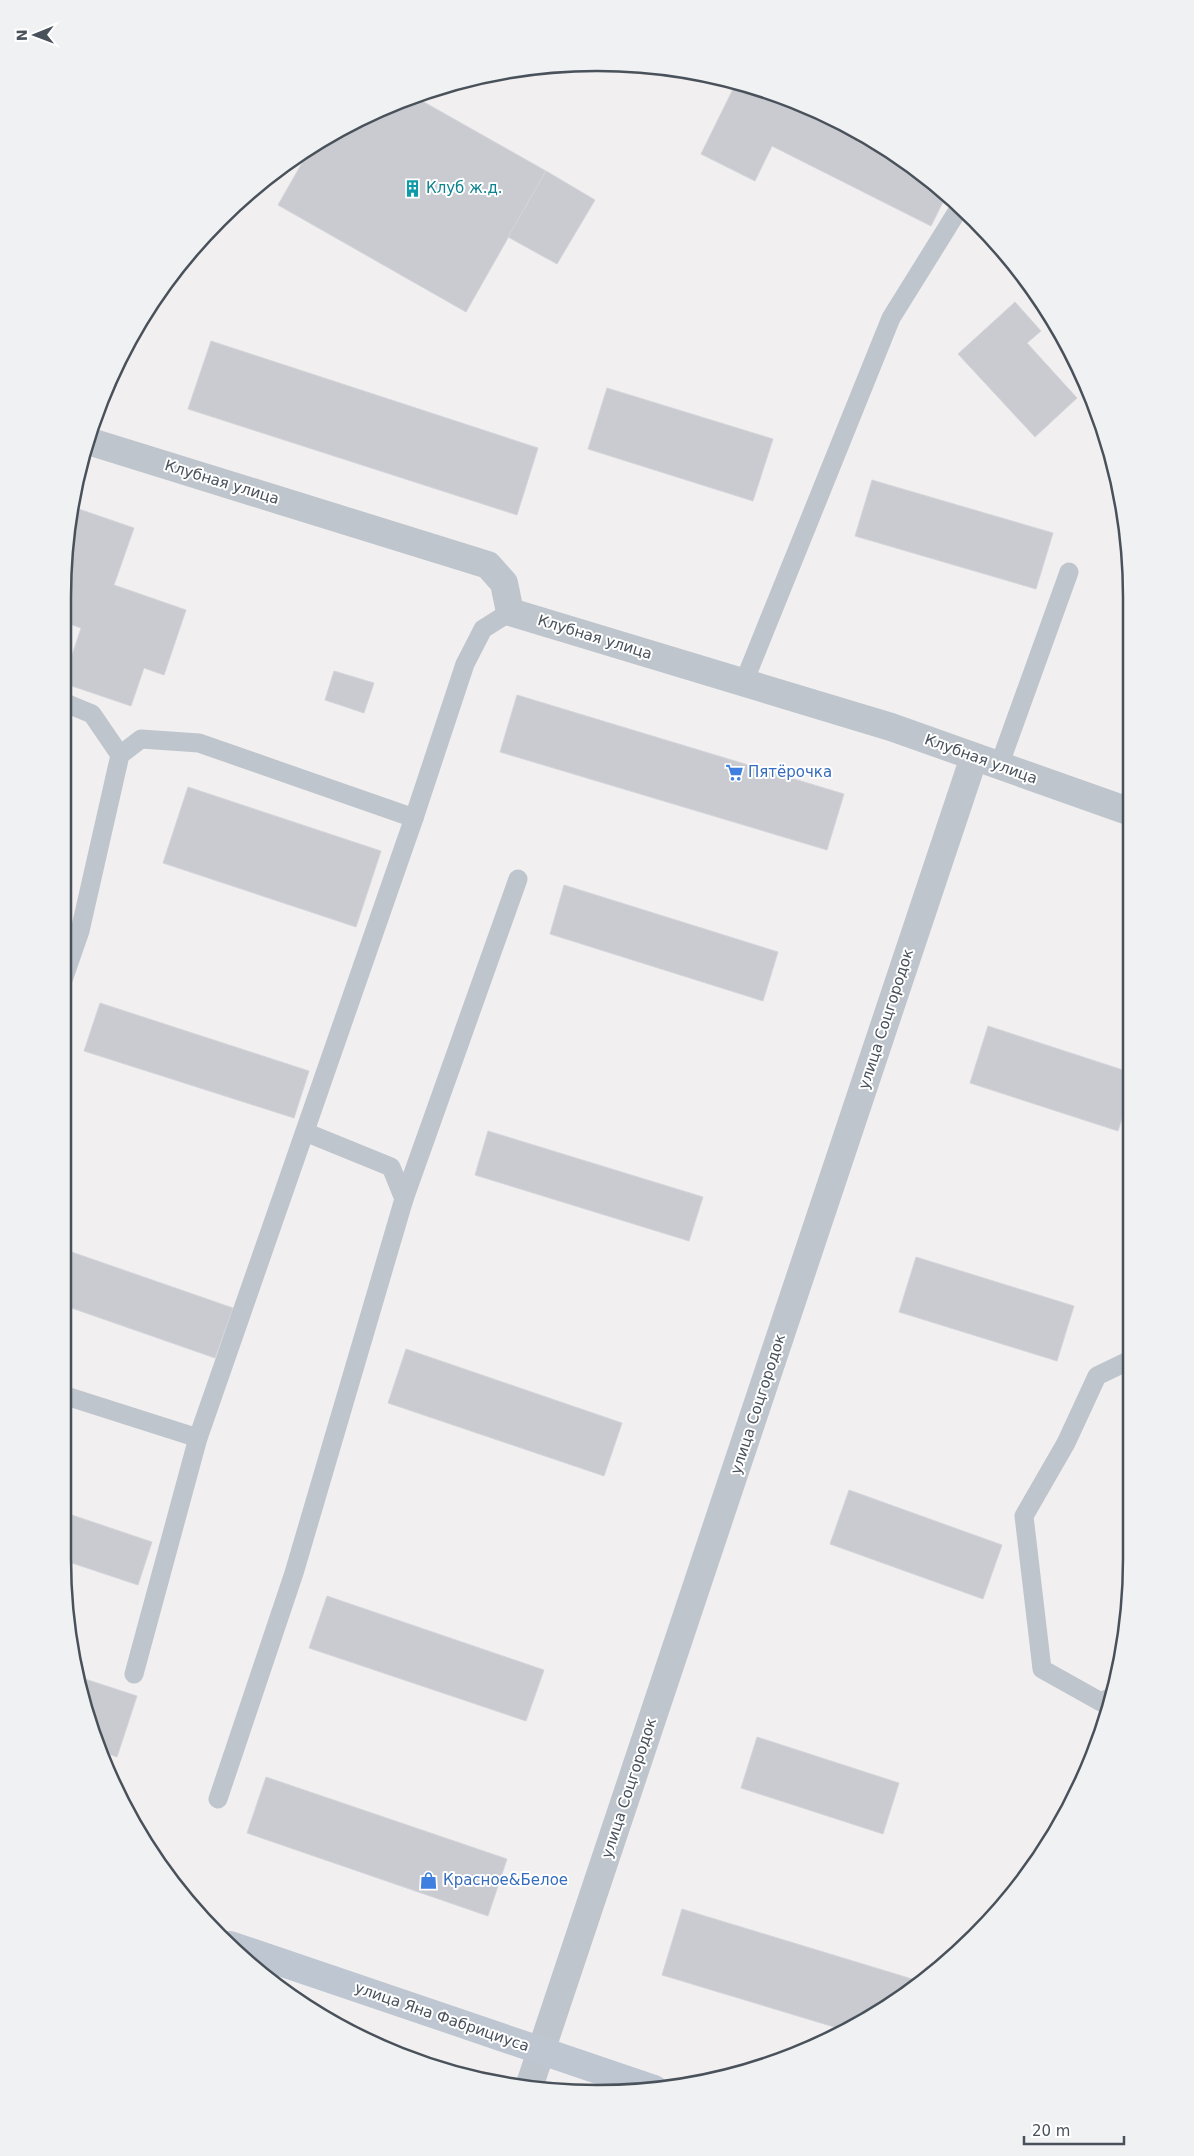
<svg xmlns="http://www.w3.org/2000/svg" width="1194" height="2156" font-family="'DejaVu Sans',sans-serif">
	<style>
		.building { fill: #c9cbd1; stroke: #d4d5da }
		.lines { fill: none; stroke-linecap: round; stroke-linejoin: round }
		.lane { stroke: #bfc5cd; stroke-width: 19 }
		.street { stroke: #bfc5cd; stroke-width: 28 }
		.secondary { stroke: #bec6d1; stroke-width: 28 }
		.labels { text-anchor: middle; stroke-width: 4; stroke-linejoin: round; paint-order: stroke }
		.culture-label { font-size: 15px; fill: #0d838f; stroke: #fff; text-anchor: start }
		.street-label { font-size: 15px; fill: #49515b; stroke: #fff }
		.shop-label { font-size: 15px; fill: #366cbe; stroke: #fff; text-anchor: start }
		.rim { fill: none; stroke: #49515b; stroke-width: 2.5 }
	</style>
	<rect width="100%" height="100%" fill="#f1efef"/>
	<!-- building -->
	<g class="building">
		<path d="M 736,83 L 769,91 L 864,134 L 947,194 L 931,226 L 772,146 L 755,181 L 701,154 Z"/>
		<path d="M 415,97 L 546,171 L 466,312 L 278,205 L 310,149 L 360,118 Z"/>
		<path d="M 546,171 L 595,200 L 557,264 L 508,237 Z"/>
		<path d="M 1015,302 L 1041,331 L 1027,343 L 1077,398 L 1035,437 L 958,354 Z"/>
		<path d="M 211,341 L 538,448 L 517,515 L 188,409 Z"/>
		<path d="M 607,388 L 773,439 L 753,501 L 588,449 Z"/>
		<path d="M 872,480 L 1053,533 L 1036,589 L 855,536 Z"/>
		<path d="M 73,507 L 134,528 L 114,585 L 186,610 L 164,675 L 144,668 L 131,706 L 63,683 L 81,628 L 64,622 L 64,562 Z"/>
		<path d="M 334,671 L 374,683 L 364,713 L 325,700 Z"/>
		<path d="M 517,695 L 844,794 L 827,850 L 500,752 Z"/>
		<path d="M 188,787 L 381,851 L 356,927 L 163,863 Z"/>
		<path d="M 564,885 L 778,952 L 763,1001 L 550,934 Z"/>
		<path d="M 100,1003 L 309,1071 L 294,1118 L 84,1051 Z"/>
		<path d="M 988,1026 L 1129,1072 L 1129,1096 L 1118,1131 L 970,1083 Z"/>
		<path d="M 488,1131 L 703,1197 L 689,1241 L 475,1175 Z"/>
		<path d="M 63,1249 L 233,1308 L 215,1358 L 63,1305 Z"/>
		<path d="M 916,1257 L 1074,1306 L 1057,1361 L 899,1312 Z"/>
		<path d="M 406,1349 L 622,1423 L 604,1476 L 388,1403 Z"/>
		<path d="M 849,1490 L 1002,1545 L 983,1599 L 830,1544 Z"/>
		<path d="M 63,1512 L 152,1542 L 138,1585 L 63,1560 Z"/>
		<path d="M 327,1596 L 544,1670 L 526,1721 L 309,1648 Z"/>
		<path d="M 85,1679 L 137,1696 L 117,1757 L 100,1751 L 91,1731 L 80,1691 Z"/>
		<path d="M 757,1737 L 899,1783 L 883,1834 L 741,1788 Z"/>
		<path d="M 266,1777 L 507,1859 L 488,1916 L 247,1833 Z"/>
		<path d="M 682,1909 L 922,1982 L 894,2004 L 844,2030 L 662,1975 Z"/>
	</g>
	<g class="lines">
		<!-- lane -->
		<g class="lane">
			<path d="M 744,682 L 891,318 L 960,207"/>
			<path d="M 63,702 L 92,714 L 120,755"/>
			<path d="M 999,766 L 1069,572"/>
			<path d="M 63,980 L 80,931 L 120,755 L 141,739 L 199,743 L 414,818"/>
			<path d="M 404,1199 L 518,879"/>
			<path d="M 63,1395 L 198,1438"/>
			<path d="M 134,1674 L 198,1438 L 414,818 L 465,664 L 483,629 L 510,612"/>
			<path d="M 1114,1696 L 1101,1702 L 1042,1669 L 1024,1516 L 1066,1443 L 1097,1376 L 1130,1360"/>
			<path d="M 218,1799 L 294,1573 L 404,1199 L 391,1167 L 305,1132"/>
		</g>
		<!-- street -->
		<g class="street">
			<path d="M 88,441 L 488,565 L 504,583 L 510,612 L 891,727 L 1128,811"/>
			<path d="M 529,2087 L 974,757"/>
		</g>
		<!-- secondary -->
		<path class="secondary" d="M 230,1945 L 654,2089"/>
	</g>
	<!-- icons -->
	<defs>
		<symbol id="building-bare" viewBox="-9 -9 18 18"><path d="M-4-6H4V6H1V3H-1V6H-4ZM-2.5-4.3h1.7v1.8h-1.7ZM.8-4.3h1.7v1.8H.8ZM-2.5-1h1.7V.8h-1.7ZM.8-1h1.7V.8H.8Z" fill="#0f9aa8" stroke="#fff" stroke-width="2.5" paint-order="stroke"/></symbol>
		<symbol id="supermarket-bare" viewBox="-9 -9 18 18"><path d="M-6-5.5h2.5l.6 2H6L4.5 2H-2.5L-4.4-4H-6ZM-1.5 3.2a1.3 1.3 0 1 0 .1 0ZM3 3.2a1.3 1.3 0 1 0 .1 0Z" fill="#3f7fe0" stroke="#fff" stroke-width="2.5" paint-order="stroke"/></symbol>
		<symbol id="shop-bare" viewBox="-9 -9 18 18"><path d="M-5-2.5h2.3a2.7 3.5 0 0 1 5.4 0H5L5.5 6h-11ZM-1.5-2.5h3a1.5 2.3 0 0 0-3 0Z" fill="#3f7fe0" stroke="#fff" stroke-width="2.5" paint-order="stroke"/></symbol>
	</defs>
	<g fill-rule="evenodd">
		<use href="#building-bare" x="400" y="176" width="25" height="25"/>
		<use href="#supermarket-bare" x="722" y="760" width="25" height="25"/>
		<use href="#shop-bare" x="416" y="1868" width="25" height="25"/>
	</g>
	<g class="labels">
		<!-- culture labels -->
		<g class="culture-label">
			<text x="426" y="193">Клуб ж.д.</text>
		</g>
		<!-- street labels -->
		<g class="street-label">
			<text transform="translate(222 482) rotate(17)" y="5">Клубная улица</text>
			<text transform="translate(595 637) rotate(17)" y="5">Клубная улица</text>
			<text transform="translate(981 759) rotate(20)" y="5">Клубная улица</text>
			<text transform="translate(886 1019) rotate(-72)" y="5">улица Соцгородок</text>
			<text transform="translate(758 1404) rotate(-72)" y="5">улица Соцгородок</text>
			<text transform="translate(629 1788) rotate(-72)" y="5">улица Соцгородок</text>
			<text transform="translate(442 2017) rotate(19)" y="5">улица Яна Фабрициуса</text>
		</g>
		<!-- shop labels -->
		<g class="shop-label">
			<text x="748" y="777">Пятёрочка</text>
			<text x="443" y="1885">Красное&amp;Белое</text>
		</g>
	</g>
	<!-- crop -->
	<path d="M0 0H1194V2156H0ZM597 71H597A526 526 0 0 1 1123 597V1559A526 526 0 0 1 597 2085H597A526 526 0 0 1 71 1559V597A526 526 0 0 1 597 71Z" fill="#f0f1f2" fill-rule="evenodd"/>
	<path class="rim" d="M597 71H597A526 526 0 0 1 1123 597V1559A526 526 0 0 1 597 2085H597A526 526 0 0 1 71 1559V597A526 526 0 0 1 597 71Z"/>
	<!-- north arrow -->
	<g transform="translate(35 35) rotate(269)" stroke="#ffffff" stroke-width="4" paint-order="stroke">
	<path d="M0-4L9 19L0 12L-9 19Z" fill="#49515b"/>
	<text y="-8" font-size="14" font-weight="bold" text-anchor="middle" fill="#49515b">N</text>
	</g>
	<!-- scale -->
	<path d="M1024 2136v8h100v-8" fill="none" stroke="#49515b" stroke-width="2.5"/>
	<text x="1032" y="2136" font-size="15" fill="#49515b" stroke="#ffffff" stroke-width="4" paint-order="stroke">20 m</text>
</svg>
